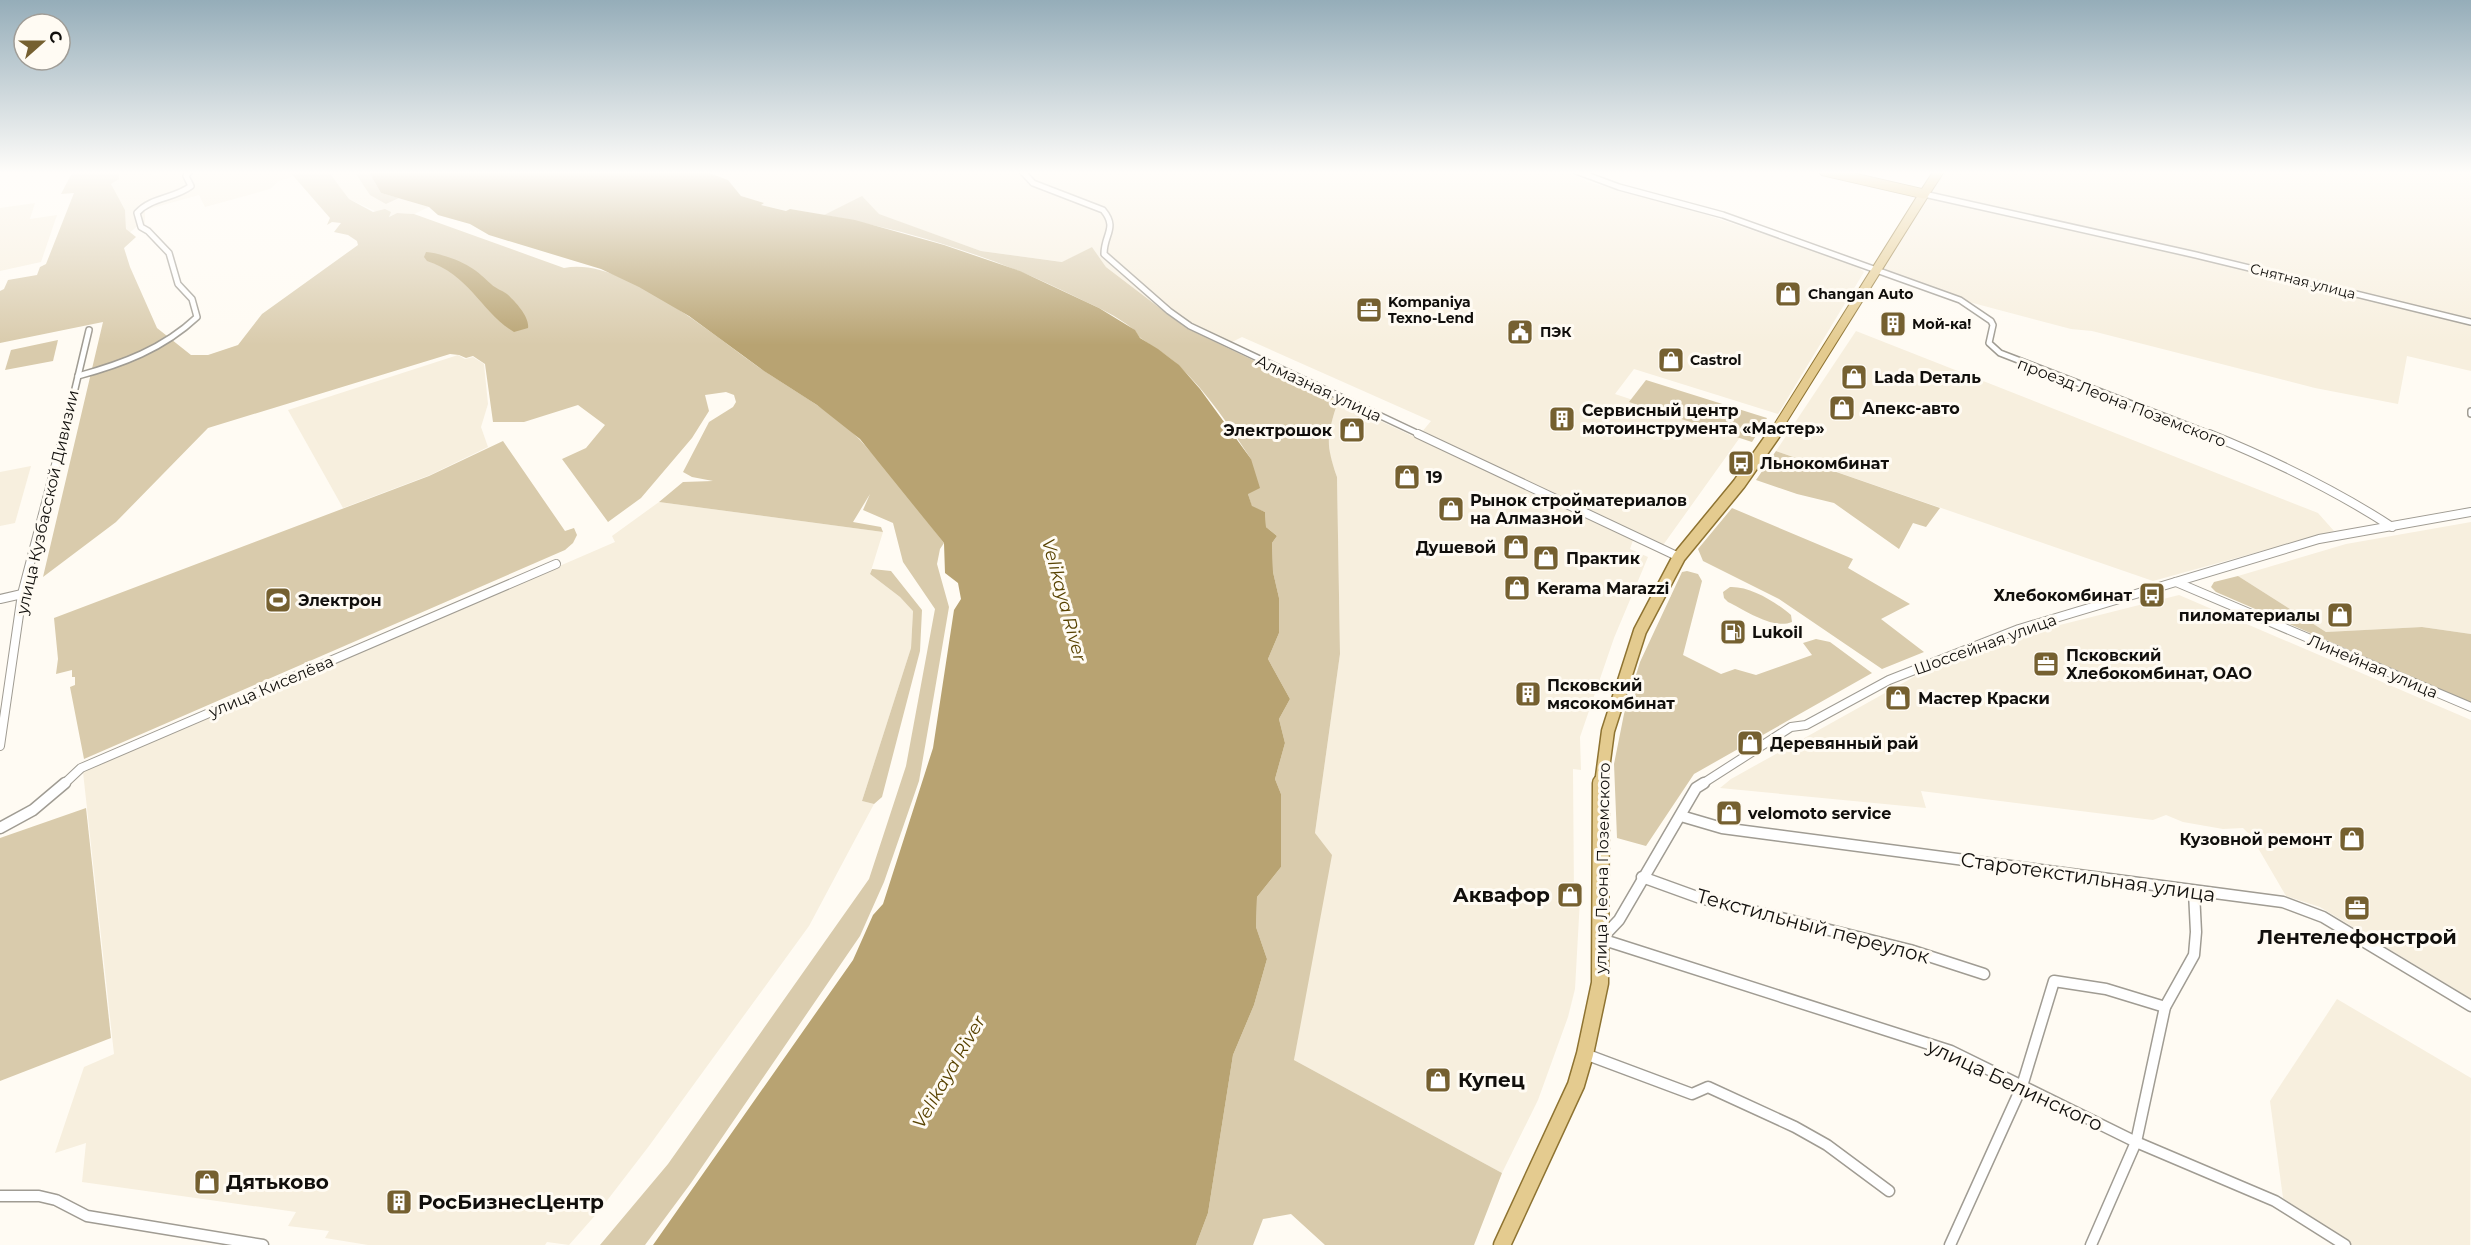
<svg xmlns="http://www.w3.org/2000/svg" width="2471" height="1245" font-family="Montserrat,sans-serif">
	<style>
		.built { fill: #f7efde }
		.green { fill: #d9cbac }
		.water { fill: #b8a372 }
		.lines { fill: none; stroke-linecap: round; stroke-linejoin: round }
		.minor-far2-casing { stroke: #a09c93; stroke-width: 8 }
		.minor-far1-casing { stroke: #a09c93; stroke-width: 10 }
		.minor-casing { stroke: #a09c93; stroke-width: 13 }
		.primary-far2-casing { stroke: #8e7331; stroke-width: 11 }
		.primary-far1-casing { stroke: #8e7331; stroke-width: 15 }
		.primary-casing { stroke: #8e7331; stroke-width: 19 }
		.trunk-casing { stroke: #8e7331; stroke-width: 11 }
		.minor-far2 { stroke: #fff; stroke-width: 5 }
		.minor-far1 { stroke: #fff; stroke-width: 8 }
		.minor { stroke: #fff; stroke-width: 10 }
		.primary-far2 { stroke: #e4cb8f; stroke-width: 9 }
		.primary-far1 { stroke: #e4cb8f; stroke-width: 12 }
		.primary { stroke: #e4cb8f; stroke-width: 16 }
		.trunk { stroke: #dbba6a; stroke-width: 9 }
		.labels { text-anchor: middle; stroke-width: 6; stroke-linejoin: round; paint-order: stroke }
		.far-street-label { font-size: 14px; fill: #110f0c; stroke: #fffbf3 }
		.far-poi-label { font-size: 14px; font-weight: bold; fill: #110f0c; stroke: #fffbf3; text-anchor: start }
		.poi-label { font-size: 16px; font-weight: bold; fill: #110f0c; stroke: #fffbf3; text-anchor: start }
		.street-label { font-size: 16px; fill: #110f0c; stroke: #fffbf3 }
		.water-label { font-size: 18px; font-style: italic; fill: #584200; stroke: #fffbf3 }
		.near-street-label { font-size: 20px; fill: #110f0c; stroke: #fffbf3 }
		.near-poi-label { font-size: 20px; font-weight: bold; fill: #110f0c; stroke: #fffbf3; text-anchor: start }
	</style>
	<rect width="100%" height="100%" fill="#fffbf3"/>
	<!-- built -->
	<g class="built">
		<path d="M 119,171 L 151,171 L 154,175 L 186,172 L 191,174 L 194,171 L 289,171 L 294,176 L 279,181 L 270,189 L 205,207 L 199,195 L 145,210 L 145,224 L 139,225 L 129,233 L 126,229 L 125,210 L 110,184 L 119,179 Z"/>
		<path d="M 328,171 L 354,171 L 386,204 L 399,198 L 429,207 L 414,214 L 397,213 L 388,217 L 349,199 Z"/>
		<path d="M 704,171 L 1568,171 L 1588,182 L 1689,209 L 1856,265 L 1864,272 L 1778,414 L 1634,369 L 1615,394 L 1741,436 L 1661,548 L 1421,433 L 1431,421 L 1242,337 L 1224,346 L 1186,328 L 1106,267 L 1092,247 L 1063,262 L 981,251 L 878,214 L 862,197 L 824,215 L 790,209 L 786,211 L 760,205 L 741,196 L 728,180 Z"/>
		<path d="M 1940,171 L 2471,171 L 2471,371 L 2407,356 L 2398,404 L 2315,388 L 2092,331 L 2071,329 L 1969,302 L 1882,270 Z"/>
		<path d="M 35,203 L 30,219 L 57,215 L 41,262 L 0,271 L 0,208 Z"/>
		<path d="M 1856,331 L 2318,513 L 2334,531 L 2153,581 L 1776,451 Z"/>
		<path d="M 458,355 L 465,359 L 473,357 L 484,364 L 488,404 L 481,427 L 488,447 L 430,475 L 343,508 L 288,410 Z"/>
		<path d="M 1338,401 L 1633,540 L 1630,549 L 1648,557 L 1614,638 L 1580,737 L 1581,770 L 1573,769 L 1574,898 L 1580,899 L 1575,989 L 1568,1017 L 1538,1100 L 1502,1173 L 1294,1060 L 1312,956 L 1315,833 L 1340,654 L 1337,477 L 1330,456 L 1328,434 Z"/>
		<path d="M 31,466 L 15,523 L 0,526 L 0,472 Z"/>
		<path d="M 659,502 L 883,532 L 870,574 L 900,597 L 913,610 L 911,648 L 862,801 L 874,804 L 809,926 L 649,1146 L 599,1211 L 569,1245 L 547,1242 L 545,1245 L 368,1245 L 325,1238 L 329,1231 L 288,1226 L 296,1212 L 82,1182 L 86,1143 L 55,1153 L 84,1067 L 114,1054 L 83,772 L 615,542 L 612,536 Z"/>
		<path d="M 2471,522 L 2471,634 L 2422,627 L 2326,632 L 2238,576 L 2346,544 Z"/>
		<path d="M 2179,595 L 2471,720 L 2471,999 L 2320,907 L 2286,896 L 2251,836 L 2243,828 L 2223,829 L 2183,822 L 2166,815 L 2153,820 L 1921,791 L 1926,808 L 1720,788 L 1731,779 L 1928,669 L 2032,632 Z"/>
		<path d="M 2337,999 L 2471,1078 L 2470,1245 L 2352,1245 L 2283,1198 L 2270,1101 Z"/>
	</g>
	<!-- green -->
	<g class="green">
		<path d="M 73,171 L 119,171 L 119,179 L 111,184 L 125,210 L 126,229 L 136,237 L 124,248 L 130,267 L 157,328 L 191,355 L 208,355 L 238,345 L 262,314 L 358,245 L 357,241 L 348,235 L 334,232 L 341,223 L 332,222 L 327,225 L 330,218 L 289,171 L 328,171 L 349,199 L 373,212 L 385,209 L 391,212 L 389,217 L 397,213 L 414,214 L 564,268 C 623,255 718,340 766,372 C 797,393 835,413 861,441 C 891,473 917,509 944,543 L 940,549 L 937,564 L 949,607 L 934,695 L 919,781 L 884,882 L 860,936 L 691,1183 L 645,1245 L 600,1245 L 668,1164 L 869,879 L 906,766 L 935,609 L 903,562 L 893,523 L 863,510 L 870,494 L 853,522 L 881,527 L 883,532 L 659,502 L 683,482 L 713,481 L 692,477 L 683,472 L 709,422 L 733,407 L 736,402 L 734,395 L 726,392 L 705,395 L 709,411 L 692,438 L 641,498 L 608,522 L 562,459 L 586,448 L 605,425 L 578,405 L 524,422 L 493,422 L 485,364 L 473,356 L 466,358 L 459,355 L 450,354 L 208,428 L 116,522 L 43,577 L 103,322 L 0,343 L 0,291 L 4,289 L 8,280 L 37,275 L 40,267 L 46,264 L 74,193 L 61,194 Z"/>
		<path d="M 354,171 L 368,171 L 381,193 L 399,198 L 386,204 L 370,195 Z"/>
		<path d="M 862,196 L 879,214 L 981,251 L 1062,262 L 1092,247 L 1106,267 L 1186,328 L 1338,401 C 1327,436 1325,442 1337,477 L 1340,654 L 1315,833 L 1332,855 L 1294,1060 L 1502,1173 L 1474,1245 L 1325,1245 L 1291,1214 L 1263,1219 L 1253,1245 L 1196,1245 L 1208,1213 L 1233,1055 L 1254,1005 L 1267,959 L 1256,927 L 1257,897 L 1281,867 L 1281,794 L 1275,779 L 1285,743 L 1279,719 L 1290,699 L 1268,659 L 1279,633 L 1279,598 L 1273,572 L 1272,543 L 1277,536 L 1266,527 L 1265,512 L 1252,507 L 1248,494 L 1251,459 C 1230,427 1207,392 1179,366 C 1168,355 1154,348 1142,339 C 1138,337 1137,332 1133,329 C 1117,316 1097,307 1078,298 C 1001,259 909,230 824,215 Z"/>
		<path d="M 58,340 L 53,361 L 5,370 L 11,350 Z"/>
		<path d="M 1646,380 L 1767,418 L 1752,442 L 1629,402 Z"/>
		<path d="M 503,441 L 565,531 L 574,528 L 577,535 L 573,543 L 565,550 L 84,759 L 70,687 L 75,685 L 75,677 L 72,677 L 72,670 L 56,674 L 58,659 L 54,618 L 429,476 Z"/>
		<path d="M 1776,451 L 1940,508 L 1926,527 L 1913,523 L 1899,549 L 1834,503 L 1797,494 L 1756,480 Z"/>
		<path d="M 1732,508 L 1853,559 L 1848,568 L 1910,604 L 1881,619 L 1924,652 L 1882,669 L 1779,599 L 1703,561 L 1698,549 Z"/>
		<path d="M 872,569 L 891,571 L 922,610 L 920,651 L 882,797 L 874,804 L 862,801 L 911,648 L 913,611 L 900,597 L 870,574 Z"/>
		<path d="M 1687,571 L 1698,574 L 1702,581 L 1683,655 L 1721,674 L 1735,669 L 1756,675 L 1812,655 L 1803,643 L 1816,639 L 1830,642 L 1872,673 L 1694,774 L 1646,846 L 1617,838 L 1614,764 L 1624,714 L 1640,662 L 1682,572 Z"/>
		<path d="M 2238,576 L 2326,632 L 2422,627 L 2471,634 L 2471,703 L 2216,592 L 2211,587 L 2214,582 Z"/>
		<path d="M 1730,587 C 1750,586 1776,602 1791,615 L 1792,622 C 1773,630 1745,610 1728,602 L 1724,598 L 1723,592 Z"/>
		<path d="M 86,808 L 111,1038 L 0,1081 L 0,838 Z"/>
	</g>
	<!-- water -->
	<g class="water">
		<path d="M 368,171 L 704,171 L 728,180 L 741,196 L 764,203 L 761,205 L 786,211 L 790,209 L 855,220 L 944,245 L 1020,271 L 1099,308 L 1135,330 L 1140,338 L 1158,349 L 1179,365 L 1200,389 L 1251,459 L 1260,488 L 1248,494 L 1252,506 L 1265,512 L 1266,527 L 1277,536 L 1272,543 L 1273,572 L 1279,598 L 1279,633 L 1268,659 L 1290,699 L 1279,719 L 1285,743 L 1275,779 L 1281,794 L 1281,867 L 1257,897 L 1256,927 L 1267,959 L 1254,1005 L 1233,1055 L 1208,1213 L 1196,1245 L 653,1245 L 853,960 L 873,915 L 883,904 L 933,748 L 954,610 L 961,599 L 958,583 L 945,573 L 944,543 L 860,439 L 817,405 L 764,371 L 689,316 L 639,287 L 601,269 L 489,235 L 470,224 L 438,215 L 429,207 L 381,193 Z"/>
		<path d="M 426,252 C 439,253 459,260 470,267 C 479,272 484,278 491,284 C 496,289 502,290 507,294 C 515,301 530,317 528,328 L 514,332 C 481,312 470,275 427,261 L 424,257 Z"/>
	</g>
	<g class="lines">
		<defs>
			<g id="minor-far2">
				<path d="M 1022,171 L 1033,183 L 1103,210 C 1118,228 1104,234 1104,254 L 1169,311 L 1190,326 L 1421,435"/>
				<path d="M 1576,171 L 1619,187 L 1723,215 L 1960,300 L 1991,321 L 1993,325 L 1989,343 L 2000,353 L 2212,435"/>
				<path d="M 1924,194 L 2196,255 L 2471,322"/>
				<path d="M 78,376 C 122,364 163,349 197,317 L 192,299 L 178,284 L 169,253 L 148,231 L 141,227 L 137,213 C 151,197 174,199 191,186 L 186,176 L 190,171"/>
				<path d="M 2471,411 L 2471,414"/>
				<path d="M 64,435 L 89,330"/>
			</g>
			<g id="minor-far1">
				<path d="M 1418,434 L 1679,557"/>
				<path d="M 2209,434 C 2273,460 2334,489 2392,527"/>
				<path d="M 2176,582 L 2471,707"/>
				<path d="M 0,599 L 22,594"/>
				<path d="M 0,746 L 22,594 L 64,434"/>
				<path d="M 64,784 L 81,768 L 556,564"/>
				<path d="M 1702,784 L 1791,727 L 1806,725 L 1889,680 L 2019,629 L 2319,539 L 2471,512"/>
			</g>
			<g id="minor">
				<path d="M 1704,783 L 1696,788 L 1619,920 L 1601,939 L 1951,1051 L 2136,1142 L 2275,1201 L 2345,1245"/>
				<path d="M 1681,816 L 1722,828 L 2283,902 L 2323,917 L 2471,1006"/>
				<path d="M 0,828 L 33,810 L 65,783"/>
				<path d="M 1642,877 L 1700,898 L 1910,950 L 1984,974"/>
				<path d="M 1585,1054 L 1692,1094 L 1708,1087 L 1795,1127 L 1827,1145 L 1889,1191"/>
				<path d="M 0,1196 L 39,1196 L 56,1200 L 87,1216 L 263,1245"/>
				<path d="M 1950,1245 L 2022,1086 L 2054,981 L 2106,989 L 2165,1007"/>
				<path d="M 2091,1245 L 2136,1142 L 2165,1007 L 2194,955 L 2196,932 L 2194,892"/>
			</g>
			<path id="primary-far2" d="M 1773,435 L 1924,194"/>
			<path id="primary-far1" d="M 1601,784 L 1608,731 L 1640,631 L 1679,557 L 1739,484 L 1774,434"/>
			<path id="primary" d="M 1502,1245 L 1576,1085 L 1585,1054 L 1600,983 L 1601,783"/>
			<path id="trunk" d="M 1824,171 L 1924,194 L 1939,171"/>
		</defs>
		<!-- minor-far2 casing -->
		<use href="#minor-far2" class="minor-far2-casing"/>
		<!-- minor-far1 casing -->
		<use href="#minor-far1" class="minor-far1-casing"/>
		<!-- minor casing -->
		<use href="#minor" class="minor-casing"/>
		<!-- primary-far2 casing -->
		<use href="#primary-far2" class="primary-far2-casing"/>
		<!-- primary-far1 casing -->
		<use href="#primary-far1" class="primary-far1-casing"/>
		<!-- primary casing -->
		<use href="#primary" class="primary-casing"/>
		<!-- trunk casing -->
		<use href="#trunk" class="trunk-casing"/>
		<!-- minor-far2 -->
		<use href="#minor-far2" class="minor-far2"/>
		<!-- minor-far1 -->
		<use href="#minor-far1" class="minor-far1"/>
		<!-- minor -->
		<use href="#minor" class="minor"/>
		<!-- primary-far2 -->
		<use href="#primary-far2" class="primary-far2"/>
		<!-- primary-far1 -->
		<use href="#primary-far1" class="primary-far1"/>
		<!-- primary -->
		<use href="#primary" class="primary"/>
		<!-- trunk -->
		<use href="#trunk" class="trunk"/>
	</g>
	<!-- sky -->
	<linearGradient id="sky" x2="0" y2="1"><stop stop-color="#95adb9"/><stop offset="0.5" stop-color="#fffdfa"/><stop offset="1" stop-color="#fffdfa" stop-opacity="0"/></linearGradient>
	<rect width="2471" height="345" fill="url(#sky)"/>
	<!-- icons -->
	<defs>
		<symbol id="shop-square" viewBox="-11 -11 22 22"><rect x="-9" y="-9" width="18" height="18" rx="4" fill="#756030" stroke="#fffbf3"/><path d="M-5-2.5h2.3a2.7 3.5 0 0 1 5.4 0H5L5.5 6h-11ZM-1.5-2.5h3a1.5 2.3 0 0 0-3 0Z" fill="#fff"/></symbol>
		<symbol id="office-square" viewBox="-11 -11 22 22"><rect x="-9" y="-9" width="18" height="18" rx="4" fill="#756030" stroke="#fffbf3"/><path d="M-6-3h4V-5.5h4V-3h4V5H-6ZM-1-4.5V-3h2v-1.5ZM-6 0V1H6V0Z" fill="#fff"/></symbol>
		<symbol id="building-square" viewBox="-11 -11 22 22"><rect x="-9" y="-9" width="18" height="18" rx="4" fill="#756030" stroke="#fffbf3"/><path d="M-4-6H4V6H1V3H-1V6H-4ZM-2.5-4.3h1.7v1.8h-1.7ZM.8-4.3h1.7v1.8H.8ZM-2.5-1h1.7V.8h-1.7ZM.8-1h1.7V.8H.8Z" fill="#fff"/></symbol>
		<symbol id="civic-square" viewBox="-11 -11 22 22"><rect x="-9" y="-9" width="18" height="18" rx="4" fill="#756030" stroke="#fffbf3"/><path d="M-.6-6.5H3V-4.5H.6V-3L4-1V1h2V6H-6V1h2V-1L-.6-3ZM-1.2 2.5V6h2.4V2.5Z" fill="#fff"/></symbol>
		<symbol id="bus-square" viewBox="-11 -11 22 22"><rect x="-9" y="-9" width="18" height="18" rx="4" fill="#756030" stroke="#fffbf3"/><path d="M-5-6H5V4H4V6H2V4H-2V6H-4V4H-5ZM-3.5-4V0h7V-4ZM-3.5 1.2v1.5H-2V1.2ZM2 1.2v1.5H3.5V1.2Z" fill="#fff"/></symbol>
		<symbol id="stadium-square" viewBox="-11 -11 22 22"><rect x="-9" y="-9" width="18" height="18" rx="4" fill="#756030" stroke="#fffbf3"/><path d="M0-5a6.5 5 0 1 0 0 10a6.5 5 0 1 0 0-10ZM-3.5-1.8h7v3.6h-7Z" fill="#fff"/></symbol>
		<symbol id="fuel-square" viewBox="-11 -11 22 22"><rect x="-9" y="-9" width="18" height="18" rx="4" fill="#756030" stroke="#fffbf3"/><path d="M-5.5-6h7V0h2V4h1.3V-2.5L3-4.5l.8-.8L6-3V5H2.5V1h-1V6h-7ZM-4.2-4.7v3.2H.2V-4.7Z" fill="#fff"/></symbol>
	</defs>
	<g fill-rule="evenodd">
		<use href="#shop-square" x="1773" y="279" width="30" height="30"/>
		<use href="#office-square" x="1354" y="295" width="30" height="30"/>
		<use href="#building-square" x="1878" y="309" width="30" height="30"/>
		<use href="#civic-square" x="1505" y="317" width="30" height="30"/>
		<use href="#shop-square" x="1656" y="345" width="30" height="30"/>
		<use href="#shop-square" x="1839" y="362" width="30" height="30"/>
		<use href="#shop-square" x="1827" y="393" width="30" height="30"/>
		<use href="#building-square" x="1547" y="404" width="30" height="30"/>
		<use href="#shop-square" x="1337" y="415" width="30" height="30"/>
		<use href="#bus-square" x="1726" y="448" width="30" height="30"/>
		<use href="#shop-square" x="1392" y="462" width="30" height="30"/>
		<use href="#shop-square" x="1436" y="494" width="30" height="30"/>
		<use href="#shop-square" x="1501" y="532" width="30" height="30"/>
		<use href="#shop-square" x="1531" y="543" width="30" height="30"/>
		<use href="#shop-square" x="1502" y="573" width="30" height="30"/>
		<use href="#bus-square" x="2137" y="580" width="30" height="30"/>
		<use href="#stadium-square" x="263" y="585" width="30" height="30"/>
		<use href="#shop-square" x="2325" y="600" width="30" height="30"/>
		<use href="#fuel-square" x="1718" y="617" width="30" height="30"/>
		<use href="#office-square" x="2031" y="649" width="30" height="30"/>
		<use href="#building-square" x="1513" y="679" width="30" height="30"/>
		<use href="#shop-square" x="1883" y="683" width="30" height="30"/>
		<use href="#shop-square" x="1735" y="728" width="30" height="30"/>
		<use href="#shop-square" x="1714" y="798" width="30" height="30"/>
		<use href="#shop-square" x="2337" y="824" width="30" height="30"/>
		<use href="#shop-square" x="1555" y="880" width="30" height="30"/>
		<use href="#office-square" x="2342" y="893" width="30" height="30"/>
		<use href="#shop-square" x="1423" y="1065" width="30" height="30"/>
		<use href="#shop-square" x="192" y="1167" width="30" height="30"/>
		<use href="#building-square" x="384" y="1187" width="30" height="30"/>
	</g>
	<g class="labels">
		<!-- far-street labels -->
		<g class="far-street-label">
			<text transform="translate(2303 281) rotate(14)" y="5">Снятная улица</text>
		</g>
		<!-- far-poi labels -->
		<g class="far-poi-label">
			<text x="1808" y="299">Changan Auto</text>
			<text x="1388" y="307">Kompaniya<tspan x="1388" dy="16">Texno-Lend</tspan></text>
			<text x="1912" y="329">Мой-ка!</text>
			<text x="1540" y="337">ПЭК</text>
			<text x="1690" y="365">Castrol</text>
		</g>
		<!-- poi labels -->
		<g class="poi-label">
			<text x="1874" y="383">Lada Dеталь</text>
			<text x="1862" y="414">Апекс-авто</text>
			<text x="1582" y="416">Сервисный центр<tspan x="1582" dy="18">мотоинструмента «Мастер»</tspan></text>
			<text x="1332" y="436" text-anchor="end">Электрошок</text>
			<text x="1760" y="469">Льнокомбинат</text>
			<text x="1426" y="483">19</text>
			<text x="1470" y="506">Рынок стройматериалов<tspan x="1470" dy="18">на Алмазной</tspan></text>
			<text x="1496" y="553" text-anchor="end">Душевой</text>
			<text x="1566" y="564">Практик</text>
			<text x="1537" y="594">Kerama Marazzi</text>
			<text x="2132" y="601" text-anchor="end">Хлебокомбинат</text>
			<text x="298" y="606">Электрон</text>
			<text x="2320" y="621" text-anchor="end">пиломатериалы</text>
			<text x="1752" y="638">Lukoil</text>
			<text x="2066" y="661">Псковский<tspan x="2066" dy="18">Хлебокомбинат, ОАО</tspan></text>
			<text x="1547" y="691">Псковский<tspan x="1547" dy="18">мясокомбинат</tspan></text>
			<text x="1918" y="704">Мастер Краски</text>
			<text x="1770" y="749">Деревянный рай</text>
			<text x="1748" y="819">velomoto service</text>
			<text x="2332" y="845" text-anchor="end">Кузовной ремонт</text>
		</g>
		<!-- street labels -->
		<g class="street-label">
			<text transform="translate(1319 388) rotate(25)" y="6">Алмазная улица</text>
			<text transform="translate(2122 402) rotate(21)" y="6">проезд Леона Поземского</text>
			<text transform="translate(47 502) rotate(-77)" y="6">улица Кузбасской Дивизии</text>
			<text transform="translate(1985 644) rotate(-20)" y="6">Шоссейная улица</text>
			<text transform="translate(2373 666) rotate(23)" y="6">Линейная улица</text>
			<text transform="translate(271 686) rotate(-23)" y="6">улица Киселёва</text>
			<text transform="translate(1602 868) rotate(-89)" y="6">улица Леона Поземского</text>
		</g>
		<!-- water labels -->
		<g class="water-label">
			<text transform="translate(1064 600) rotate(75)" y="6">Velikaya River</text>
			<text transform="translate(949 1072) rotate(-60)" y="6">Velikaya River</text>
		</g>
		<!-- near-street labels -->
		<g class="near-street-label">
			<text transform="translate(2088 877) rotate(8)" y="7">Старотекстильная улица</text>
			<text transform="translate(1813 926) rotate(15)" y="7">Текстильный переулок</text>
			<text transform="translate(2015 1085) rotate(25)" y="7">улица Белинского</text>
		</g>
		<!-- near-poi labels -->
		<g class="near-poi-label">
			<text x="1550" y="902" text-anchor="end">Аквафор</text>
			<text x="2357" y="944" text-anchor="middle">Лентелефонстрой</text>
			<text x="1458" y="1087">Купец</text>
			<text x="226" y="1189">Дятьково</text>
			<text x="418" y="1209">РосБизнесЦентр</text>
		</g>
	</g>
	<!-- north arrow -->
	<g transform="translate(42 42) rotate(69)"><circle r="28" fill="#fffbf3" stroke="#a09d97" stroke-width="1.5"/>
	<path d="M0-4.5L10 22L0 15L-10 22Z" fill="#756030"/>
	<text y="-9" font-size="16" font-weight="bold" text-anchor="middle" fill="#110f0c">С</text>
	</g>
</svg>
